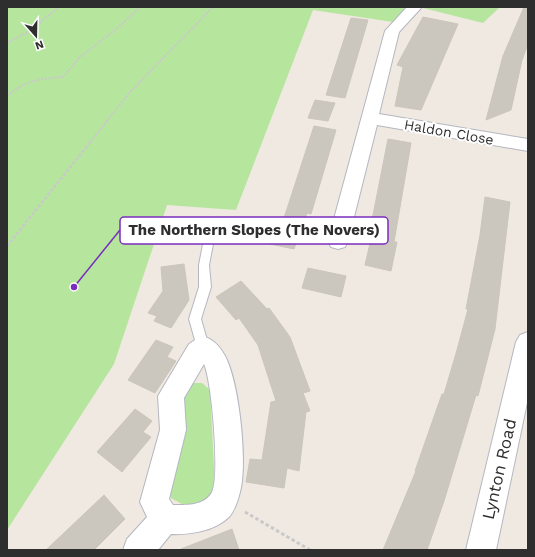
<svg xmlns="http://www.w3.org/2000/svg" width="535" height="557" font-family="'Work Sans',sans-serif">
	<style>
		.green { fill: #b6e59e }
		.building { fill: #cbc7bf; stroke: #cbc5ba }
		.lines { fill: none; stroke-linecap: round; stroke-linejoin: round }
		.lane-casing { stroke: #b4b7c1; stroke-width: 2 }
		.street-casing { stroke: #b4b7c1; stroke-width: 2 }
		.path-far2 { stroke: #c9c9c9; stroke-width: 2; stroke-dasharray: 2 1.5; stroke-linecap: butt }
		.path-far1 { stroke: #c9c9c9; stroke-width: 2.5; stroke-dasharray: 3 2; stroke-linecap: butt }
		.path { stroke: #c9c9c9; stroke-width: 3; stroke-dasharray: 3.5 2.5; stroke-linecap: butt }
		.lane { fill: #fff; fill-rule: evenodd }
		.street { fill: #fff; fill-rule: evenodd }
		.labels { text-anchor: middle; stroke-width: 4; stroke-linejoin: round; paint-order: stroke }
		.street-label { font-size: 14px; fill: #2e2e2e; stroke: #fff }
		.near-street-label { font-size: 17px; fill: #2e2e2e; stroke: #fff }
		.leader { fill: none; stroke: #7b2cbf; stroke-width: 1.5 }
		.callout-dot { fill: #7b2cbf; stroke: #fff; stroke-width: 1.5 }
		.callout { fill: #fff; stroke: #7b2cbf; stroke-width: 1.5 }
		.callout-label { font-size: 15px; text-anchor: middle; font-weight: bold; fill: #2e2e2e }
	</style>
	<rect width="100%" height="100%" fill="#efe9e1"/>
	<!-- green -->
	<g class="green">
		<path d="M 7,7 L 406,7 L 393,22 L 313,10 L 236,210 L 167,205 L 114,364 L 7,530 Z"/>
		<path d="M 419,7 L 500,7 L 483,23 Z"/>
		<path d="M 192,383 L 202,383 L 210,390 L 215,486 C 207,500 204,504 189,508 L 171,498 L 169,493 L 181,396 Z"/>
	</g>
	<!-- building -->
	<g class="building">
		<path d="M 524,7 L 528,7 L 528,44 L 522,60 L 511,110 L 486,120 L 503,56 Z"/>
		<path d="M 423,17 L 458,24 L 421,110 L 395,106 L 403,67 L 397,65 Z"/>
		<path d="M 351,18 L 368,20 L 345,98 L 326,95 Z"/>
		<path d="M 315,100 L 335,103 L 328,121 L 308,118 Z"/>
		<path d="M 314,126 L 336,130 L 311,214 L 307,213 L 294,249 L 270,244 L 280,217 L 284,218 Z"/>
		<path d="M 388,139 L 411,143 L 394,242 L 397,242 L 391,271 L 365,265 L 374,226 L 371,225 Z"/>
		<path d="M 485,197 L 510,202 L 495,329 L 478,396 L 476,395 L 444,501 L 427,550 L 383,550 L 416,471 L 415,471 L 442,394 L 444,394 L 457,350 L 468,309 L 466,309 L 480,235 Z"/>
		<path d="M 184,264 L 189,300 L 171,328 L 154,321 L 157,316 L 148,313 L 163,291 L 161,267 Z"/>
		<path d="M 308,268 L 346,276 L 341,297 L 302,288 Z"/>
		<path d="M 241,281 L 267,309 L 269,308 L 290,337 L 310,391 L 303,393 L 310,411 L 306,412 L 299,471 L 287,468 L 284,488 L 246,482 L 250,459 L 262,460 L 271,402 L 276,401 L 258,345 L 239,318 L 236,320 L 216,297 Z"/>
		<path d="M 156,340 L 173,347 L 167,357 L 176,361 L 155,393 L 128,380 Z"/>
		<path d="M 135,409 L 152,421 L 143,432 L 151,437 L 122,472 L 97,452 Z"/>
		<path d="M 104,495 L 125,519 L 94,550 L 46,550 Z"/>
		<path d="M 232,529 L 239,550 L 181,550 L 181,549 Z"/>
	</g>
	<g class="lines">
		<defs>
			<path id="lane" d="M 209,235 L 213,236 L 214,239 L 209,265 L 211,287 L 201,319 L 209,347 L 207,351 L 203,352 L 199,351 L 197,347 L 189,319 L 199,287 L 199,265 L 204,239 L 205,236 Z"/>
			<g id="street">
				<path d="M 407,7 L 421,8 L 399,32 L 379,114 L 528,139 L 528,151 L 377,125 L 348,241 L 345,247 L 338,249 L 331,247 L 328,241 L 385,31 Z"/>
				<path d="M 528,332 L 528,398 L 496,550 L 466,550 L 516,342 L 520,335 Z"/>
				<path d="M 203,336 C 211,339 217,343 222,351 C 239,374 248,464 240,492 C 238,500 235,510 229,517 C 215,531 190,535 171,534 L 158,550 L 123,550 L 127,539 L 147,517 L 140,502 L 160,430 L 158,396 L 189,344 L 195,340 ZM 204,364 C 212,381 220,476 212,492 C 205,506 186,505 173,505 L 169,499 L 186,430 L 184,398 Z"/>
			</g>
		</defs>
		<!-- lane casing -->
		<use href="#lane" class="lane-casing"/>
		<!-- street casing -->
		<use href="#street" class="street-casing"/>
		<!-- path-far2 -->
		<g class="path-far2">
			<path d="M 7,43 L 28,32 L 59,7"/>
			<path d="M 7,96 C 24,81 41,78 63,77 L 79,58 L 121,25 L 140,7"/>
			<path d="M 91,141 L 129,93 L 213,7"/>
		</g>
		<!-- path-far1 -->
		<path class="path-far1" d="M 7,246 L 92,140"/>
		<!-- path -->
		<path class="path" d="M 245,512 L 310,550"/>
		<!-- lane -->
		<use href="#lane" class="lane"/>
		<!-- street -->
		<use href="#street" class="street"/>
	</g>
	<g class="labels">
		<!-- street labels -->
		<g class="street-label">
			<text transform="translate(449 132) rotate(10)" y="5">Haldon Close</text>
		</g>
		<!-- near-street labels -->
		<g class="near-street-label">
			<text transform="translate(499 469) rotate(-77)" y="6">Lynton Road</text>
		</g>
	</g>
	<!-- callouts -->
	<path class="leader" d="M74 287L120 230"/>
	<circle class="callout-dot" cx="74" cy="287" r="4"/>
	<rect class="callout" x="120" y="217" width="268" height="27" rx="4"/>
	<g class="callout-label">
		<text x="254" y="235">The Northern Slopes (The Novers)</text>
	</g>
	<!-- border -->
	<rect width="535" height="557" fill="none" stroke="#2e2e2e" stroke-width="16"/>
	<!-- north arrow -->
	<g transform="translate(36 36) rotate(160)" stroke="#ffffff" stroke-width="3" paint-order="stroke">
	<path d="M0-3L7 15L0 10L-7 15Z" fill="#2e2e2e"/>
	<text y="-6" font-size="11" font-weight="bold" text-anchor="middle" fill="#2e2e2e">N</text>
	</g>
</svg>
